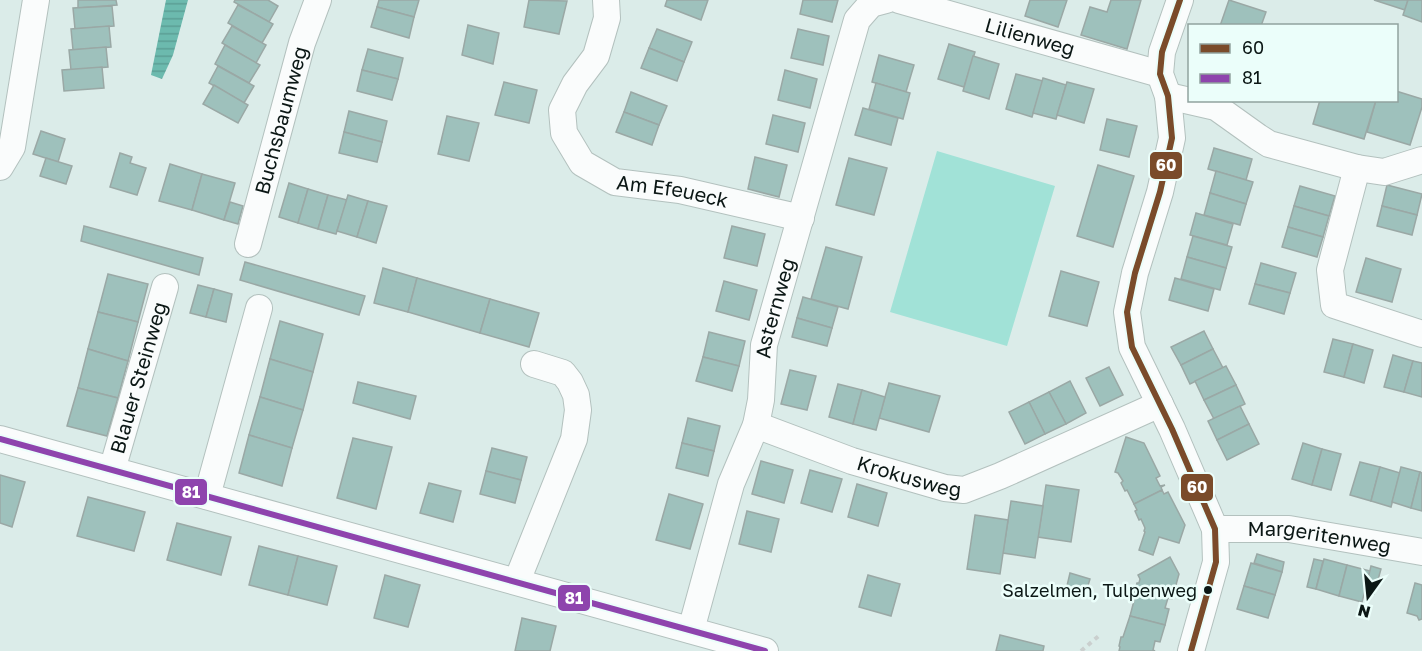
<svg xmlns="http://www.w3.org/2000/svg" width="1422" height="651" font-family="'Golos Text',sans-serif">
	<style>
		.green { fill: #a1e2d7 }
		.water { fill: url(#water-rules) }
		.building { fill: #9ec1bc; stroke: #9aa8a5; stroke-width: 1.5 }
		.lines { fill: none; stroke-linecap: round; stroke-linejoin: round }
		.minor-casing { stroke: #b3c1be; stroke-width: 28 }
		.path { stroke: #cacfce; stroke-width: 4; stroke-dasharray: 4.5 4.5; stroke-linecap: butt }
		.minor { stroke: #fafcfc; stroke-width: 26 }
		.bus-1-casing { stroke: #ebfefa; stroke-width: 10 }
		.bus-2-casing { stroke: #ebfefa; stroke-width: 10 }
		.bus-1 { stroke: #7a4b2a; stroke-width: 6 }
		.bus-2 { stroke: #8e44ad; stroke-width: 6 }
		.bus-dot { fill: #0b1715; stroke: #ebfefa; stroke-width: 2 }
		.labels { text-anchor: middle; stroke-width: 5; stroke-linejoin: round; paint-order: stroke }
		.bus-label { font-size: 18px; fill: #0b1715; stroke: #ebfefa; text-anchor: end }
		.street-label { font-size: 20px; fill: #0b1715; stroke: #ebfefa }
		.line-badge { stroke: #ebfefa; stroke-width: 2 }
		.badge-label { font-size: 16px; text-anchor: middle; font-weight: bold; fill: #fff }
	</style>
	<defs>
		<pattern id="water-rules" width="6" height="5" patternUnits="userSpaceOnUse" patternTransform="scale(1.5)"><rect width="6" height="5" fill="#6cbaae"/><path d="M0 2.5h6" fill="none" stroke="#5c9f95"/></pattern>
	</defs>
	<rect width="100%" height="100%" fill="#dbece9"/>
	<!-- green -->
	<path class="green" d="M 937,151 L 1055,186 L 1007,346 L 890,312 Z"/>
	<!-- water -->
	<path class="water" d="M 166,0 L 188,0 L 173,55 L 162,79 L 151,75 Z"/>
	<!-- building -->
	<g class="building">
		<path d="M 78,0 L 116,0 L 117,5 L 78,8 Z"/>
		<path d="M 235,0 L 268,0 L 278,6 L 269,22 L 234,2 Z"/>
		<path d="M 379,0 L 419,0 L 414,17 L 377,7 Z"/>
		<path d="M 529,0 L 567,1 L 559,34 L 524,27 Z"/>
		<path d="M 667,0 L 708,0 L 701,20 L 665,6 Z"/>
		<path d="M 803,0 L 838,0 L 832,22 L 800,14 Z"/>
		<path d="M 1030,0 L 1067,0 L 1058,27 L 1025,16 Z"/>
		<path d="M 1111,0 L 1141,0 L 1127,49 L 1081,35 L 1090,7 L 1107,12 Z"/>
		<path d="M 1229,0 L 1266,12 L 1261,26 L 1220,26 Z"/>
		<path d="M 1374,0 L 1408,0 L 1405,10 Z"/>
		<path d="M 1408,0 L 1422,0 L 1422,22 L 1403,15 Z"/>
		<path d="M 238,5 L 273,24 L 262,43 L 228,23 Z"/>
		<path d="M 112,6 L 114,26 L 75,29 L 73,8 Z"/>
		<path d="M 377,7 L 414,17 L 409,38 L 371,27 Z"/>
		<path d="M 468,25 L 499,33 L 493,64 L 462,55 Z"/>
		<path d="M 109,26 L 111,47 L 73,50 L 71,29 Z"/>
		<path d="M 232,26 L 266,45 L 256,63 L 222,43 Z"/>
		<path d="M 657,29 L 692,42 L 684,62 L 649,48 Z"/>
		<path d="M 798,29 L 829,36 L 823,65 L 791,58 Z"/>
		<path d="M 949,44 L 975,52 L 964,87 L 938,79 Z"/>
		<path d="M 225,45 L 260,65 L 249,83 L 215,64 Z"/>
		<path d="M 106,47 L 108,67 L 71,70 L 69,50 Z"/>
		<path d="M 649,48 L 684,62 L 677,81 L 641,68 Z"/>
		<path d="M 368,49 L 403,58 L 398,79 L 362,70 Z"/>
		<path d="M 879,55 L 914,65 L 906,92 L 872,82 Z"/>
		<path d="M 973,56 L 999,64 L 989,99 L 963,91 Z"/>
		<path d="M 218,66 L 254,86 L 244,103 L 209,83 Z"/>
		<path d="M 102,67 L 104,88 L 64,91 L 62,70 Z"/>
		<path d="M 362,70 L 398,79 L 392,100 L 357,91 Z"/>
		<path d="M 785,70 L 817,79 L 810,108 L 778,100 Z"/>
		<path d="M 1016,74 L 1043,81 L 1032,117 L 1006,109 Z"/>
		<path d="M 1043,78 L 1066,85 L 1056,119 L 1033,113 Z"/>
		<path d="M 504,82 L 537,90 L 529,123 L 495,115 Z"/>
		<path d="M 1067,82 L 1094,89 L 1084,123 L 1057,115 Z"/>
		<path d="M 876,83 L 910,93 L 903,119 L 869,109 Z"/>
		<path d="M 214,85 L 248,105 L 238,123 L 203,104 Z"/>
		<path d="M 1396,91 L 1422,99 L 1422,107 L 1410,145 L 1367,132 L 1376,100 L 1396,100 Z"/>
		<path d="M 631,92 L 667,106 L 659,125 L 624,112 Z"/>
		<path d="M 1320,100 L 1376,100 L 1364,139 L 1313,124 Z"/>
		<path d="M 863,108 L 898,118 L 891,145 L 855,135 Z"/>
		<path d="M 349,111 L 387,121 L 382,142 L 344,132 Z"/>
		<path d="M 624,112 L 659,125 L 652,145 L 616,132 Z"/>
		<path d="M 773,115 L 805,123 L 798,152 L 766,144 Z"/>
		<path d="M 447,116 L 479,123 L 469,161 L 438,154 Z"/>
		<path d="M 1107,119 L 1137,126 L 1129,157 L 1100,150 Z"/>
		<path d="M 41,131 L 65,139 L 58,162 L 33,154 Z"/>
		<path d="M 344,132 L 382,142 L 377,162 L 339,153 Z"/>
		<path d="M 1214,148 L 1252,159 L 1246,180 L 1208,169 Z"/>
		<path d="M 120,153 L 132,157 L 130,163 L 146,168 L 137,195 L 110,187 Z"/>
		<path d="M 755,157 L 787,165 L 779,197 L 748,189 Z"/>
		<path d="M 46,158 L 72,166 L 66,184 L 40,176 Z"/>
		<path d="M 849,158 L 887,168 L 874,215 L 836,205 Z"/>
		<path d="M 170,164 L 202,174 L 192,210 L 159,201 Z"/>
		<path d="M 1098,165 L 1134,176 L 1113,247 L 1077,236 Z"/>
		<path d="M 1216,171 L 1253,182 L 1246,204 L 1210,193 Z"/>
		<path d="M 202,174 L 235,183 L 224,220 L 192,210 Z"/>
		<path d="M 289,183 L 308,189 L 298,223 L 279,217 Z"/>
		<path d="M 1387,185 L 1422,194 L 1417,215 L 1382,206 Z"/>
		<path d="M 1300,186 L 1335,196 L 1329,216 L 1294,206 Z"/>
		<path d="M 308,189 L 328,195 L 318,229 L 298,223 Z"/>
		<path d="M 1210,193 L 1246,204 L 1240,225 L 1204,215 Z"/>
		<path d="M 328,195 L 347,200 L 336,234 L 318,229 Z"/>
		<path d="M 348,195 L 368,201 L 357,237 L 337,231 Z"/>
		<path d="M 368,201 L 387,206 L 376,243 L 357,237 Z"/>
		<path d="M 230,202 L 243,206 L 238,224 L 224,220 Z"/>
		<path d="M 1294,206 L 1329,216 L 1323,237 L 1288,227 Z"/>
		<path d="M 1382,206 L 1417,215 L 1412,235 L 1377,226 Z"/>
		<path d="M 1196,213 L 1233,224 L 1227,245 L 1190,235 Z"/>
		<path d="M 84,226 L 203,258 L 199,275 L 81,241 Z"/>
		<path d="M 732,226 L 765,234 L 757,266 L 724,258 Z"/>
		<path d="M 1288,227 L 1323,237 L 1317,257 L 1282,247 Z"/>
		<path d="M 1193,236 L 1232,247 L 1226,268 L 1187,257 Z"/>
		<path d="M 826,247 L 862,257 L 848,309 L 811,299 Z"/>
		<path d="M 1187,257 L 1226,268 L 1220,290 L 1181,279 Z"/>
		<path d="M 1366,258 L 1401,269 L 1392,302 L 1356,292 Z"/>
		<path d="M 245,262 L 365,296 L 359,315 L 240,280 Z"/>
		<path d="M 1261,263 L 1296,273 L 1290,293 L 1255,284 Z"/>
		<path d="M 383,268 L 417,278 L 408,312 L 374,303 Z"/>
		<path d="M 1061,271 L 1099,282 L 1087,326 L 1049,316 Z"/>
		<path d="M 108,274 L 148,284 L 138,322 L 98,312 Z"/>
		<path d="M 417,278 L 490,299 L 480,333 L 408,312 Z"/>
		<path d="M 1175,278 L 1214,289 L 1208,311 L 1169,300 Z"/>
		<path d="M 724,281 L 757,290 L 749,320 L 716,311 Z"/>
		<path d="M 1255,284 L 1290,293 L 1284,314 L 1249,304 Z"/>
		<path d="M 198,285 L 214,289 L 206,317 L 190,313 Z"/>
		<path d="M 214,289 L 232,294 L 226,322 L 206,317 Z"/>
		<path d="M 803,297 L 838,307 L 832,328 L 797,318 Z"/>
		<path d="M 490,299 L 539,313 L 529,347 L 480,333 Z"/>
		<path d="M 98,312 L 138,322 L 128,361 L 88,349 Z"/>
		<path d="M 797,318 L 832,328 L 827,346 L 792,337 Z"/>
		<path d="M 280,321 L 323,334 L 313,372 L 270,359 Z"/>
		<path d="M 1204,331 L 1213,349 L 1181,365 L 1171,347 Z"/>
		<path d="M 709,332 L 745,341 L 739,366 L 703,357 Z"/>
		<path d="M 1333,339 L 1353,344 L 1344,377 L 1324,372 Z"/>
		<path d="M 1353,344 L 1373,350 L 1364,383 L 1344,377 Z"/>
		<path d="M 88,349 L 128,361 L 118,398 L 78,388 Z"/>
		<path d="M 1213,349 L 1223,368 L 1190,384 L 1181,365 Z"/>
		<path d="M 1393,355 L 1413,361 L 1404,392 L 1384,387 Z"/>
		<path d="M 703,357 L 739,366 L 732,391 L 696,381 Z"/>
		<path d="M 270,359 L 313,372 L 303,410 L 260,397 Z"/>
		<path d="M 1413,361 L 1422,363 L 1422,397 L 1404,392 Z"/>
		<path d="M 1226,366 L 1236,385 L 1204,400 L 1195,381 Z"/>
		<path d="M 1109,367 L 1123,395 L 1100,406 L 1086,378 Z"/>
		<path d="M 790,370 L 816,376 L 807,410 L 781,404 Z"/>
		<path d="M 1070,381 L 1086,413 L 1066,424 L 1049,392 Z"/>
		<path d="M 358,382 L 416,396 L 410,419 L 353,403 Z"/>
		<path d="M 889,383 L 940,396 L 929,432 L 879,418 Z"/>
		<path d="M 838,384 L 862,390 L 853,424 L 829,417 Z"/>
		<path d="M 1236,385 L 1245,404 L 1214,419 L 1204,400 Z"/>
		<path d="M 78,388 L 118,398 L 107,436 L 67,426 Z"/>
		<path d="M 862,390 L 885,397 L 876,430 L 853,424 Z"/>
		<path d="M 1049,392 L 1066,424 L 1045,434 L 1029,402 Z"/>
		<path d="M 260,397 L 303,410 L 292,448 L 249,435 Z"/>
		<path d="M 1029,402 L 1045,434 L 1025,444 L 1009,412 Z"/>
		<path d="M 1240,406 L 1249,424 L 1217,440 L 1208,421 Z"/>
		<path d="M 688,418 L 720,426 L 714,451 L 682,443 Z"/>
		<path d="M 1249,424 L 1259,444 L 1227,460 L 1217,440 Z"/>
		<path d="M 249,435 L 292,448 L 282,486 L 239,473 Z"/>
		<path d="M 1126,437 L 1144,443 L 1160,476 L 1156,478 L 1160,486 L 1165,485 L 1161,487 L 1162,490 L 1134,504 L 1127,490 L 1125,491 L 1121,483 L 1123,481 L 1118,473 L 1115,472 Z"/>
		<path d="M 353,438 L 392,447 L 376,509 L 337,498 Z"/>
		<path d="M 682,443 L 714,451 L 708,476 L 676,468 Z"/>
		<path d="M 1303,443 L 1322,449 L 1312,485 L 1292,479 Z"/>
		<path d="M 492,448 L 527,457 L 521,480 L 486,471 Z"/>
		<path d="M 1322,449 L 1341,454 L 1331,490 L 1312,485 Z"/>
		<path d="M 761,461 L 793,470 L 784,503 L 752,494 Z"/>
		<path d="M 1360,462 L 1380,467 L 1371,501 L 1350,495 Z"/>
		<path d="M 1380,467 L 1400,473 L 1391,507 L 1371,501 Z"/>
		<path d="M 1401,467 L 1420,472 L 1411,508 L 1392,502 Z"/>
		<path d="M 810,470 L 842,479 L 832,512 L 801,503 Z"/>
		<path d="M 486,471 L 521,480 L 515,503 L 480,494 Z"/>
		<path d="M 1420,472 L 1422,473 L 1422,511 L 1411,508 Z"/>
		<path d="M 0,475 L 25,482 L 12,527 L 0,523 Z"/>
		<path d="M 429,483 L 461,491 L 453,522 L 420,513 Z"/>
		<path d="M 857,484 L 887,493 L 878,526 L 848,517 Z"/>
		<path d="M 1046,485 L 1079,490 L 1071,542 L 1038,537 Z"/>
		<path d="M 1162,490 L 1164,494 L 1168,492 L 1185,525 L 1179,543 L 1159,537 L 1153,555 L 1139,550 L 1145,532 L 1144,531 L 1145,528 L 1141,519 L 1139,520 L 1135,511 L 1137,510 L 1134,504 Z"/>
		<path d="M 669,494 L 703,504 L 690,549 L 656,540 Z"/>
		<path d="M 88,497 L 145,512 L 134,551 L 77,536 Z"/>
		<path d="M 1011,501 L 1043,506 L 1035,558 L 1003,553 Z"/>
		<path d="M 747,511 L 779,519 L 771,552 L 739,544 Z"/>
		<path d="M 975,515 L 1008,520 L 1000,574 L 967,569 Z"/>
		<path d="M 177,523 L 231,537 L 221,575 L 167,560 Z"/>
		<path d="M 259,546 L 298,556 L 288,595 L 249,585 Z"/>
		<path d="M 1257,554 L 1284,562 L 1282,572 L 1254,563 Z"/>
		<path d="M 298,556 L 337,566 L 327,605 L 288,595 Z"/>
		<path d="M 1170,557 L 1179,574 L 1172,599 L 1168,598 L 1165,608 L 1169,609 L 1165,625 L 1130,616 L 1136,593 L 1134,593 L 1137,583 L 1139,583 L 1140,579 L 1138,575 Z"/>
		<path d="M 1314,559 L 1323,561 L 1316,589 L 1307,587 Z"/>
		<path d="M 1324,559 L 1347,565 L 1339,596 L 1316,589 Z"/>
		<path d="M 1251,563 L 1282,572 L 1275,595 L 1244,586 Z"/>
		<path d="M 1347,565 L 1370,571 L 1362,602 L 1339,596 Z"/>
		<path d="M 1371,566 L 1381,569 L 1374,594 L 1365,591 Z"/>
		<path d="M 1070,573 L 1090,579 L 1085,595 L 1066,590 Z"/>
		<path d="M 385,575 L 420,585 L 408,627 L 374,618 Z"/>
		<path d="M 868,575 L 900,584 L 891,616 L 859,607 Z"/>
		<path d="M 1415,583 L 1422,585 L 1422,619 L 1419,620 L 1417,616 L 1407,613 Z"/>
		<path d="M 1244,586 L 1275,595 L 1268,618 L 1237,609 Z"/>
		<path d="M 1130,616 L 1165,625 L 1160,642 L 1155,641 L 1153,650 L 1155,651 L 1119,651 L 1120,647 L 1119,646 L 1121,637 L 1123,637 Z"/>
		<path d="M 522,618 L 556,626 L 550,651 L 515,651 Z"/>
		<path d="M 1000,635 L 1044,646 L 1043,651 L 996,651 Z"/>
	</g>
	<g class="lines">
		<defs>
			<g id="minor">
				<path id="s1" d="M 606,0 L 607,18 L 596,56 L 575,84 L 562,110 L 564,133 L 582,163 L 615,182 L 680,190 L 801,218"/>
				<path id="s2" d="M 899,0 L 1160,74"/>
				<path d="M 1180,0 L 1162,52 L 1160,74 L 1168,96 L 1172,138 L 1160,192 L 1135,273 L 1127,312 L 1132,347 L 1172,429 L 1215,529 L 1216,562 L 1191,651"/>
				<path d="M 1168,96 L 1216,107 L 1258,137 L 1269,144 L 1357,168"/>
				<path d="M 1422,160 L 1384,172 L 1357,168 L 1330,270 L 1334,305 L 1422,334"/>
				<path d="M 0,167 L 12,147 L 36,0"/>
				<path id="s3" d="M 248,244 L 302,43 L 318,0"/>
				<path id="s4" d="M 756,425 L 852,461 L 945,488 L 964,490 L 1000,476 L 1160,404"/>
				<path d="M 0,439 L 765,651"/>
				<path id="s5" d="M 112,470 L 165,287"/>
				<path d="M 207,496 L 259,308"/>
				<path id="s6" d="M 1215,529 L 1289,529 L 1422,552"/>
				<path d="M 517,581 L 574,439 L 578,410 L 576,395 L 570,382 L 563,373 L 534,364"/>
				<path id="s7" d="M 691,630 L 731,484 L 756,425 L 761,400 L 764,345 L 857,20 L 871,4 L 886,0"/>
			</g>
		</defs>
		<!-- minor casing -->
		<use href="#minor" class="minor-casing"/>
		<!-- path -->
		<path class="path" d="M 1081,651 L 1101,634"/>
		<!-- minor -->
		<use href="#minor" class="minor"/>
		<defs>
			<path id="bus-1" d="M 1180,0 L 1162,52 L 1160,74 L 1168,96 L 1172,138 L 1160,192 L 1135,273 L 1127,312 L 1132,347 L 1172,429 L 1215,529 L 1216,562 L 1191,651"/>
			<path id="bus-2" d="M 0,439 L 765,651"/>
		</defs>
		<!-- bus-1 casing -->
		<use href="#bus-1" class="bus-1-casing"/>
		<!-- bus-2 casing -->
		<use href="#bus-2" class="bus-2-casing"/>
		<!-- bus-1 -->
		<use href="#bus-1" class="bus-1"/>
		<!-- bus-2 -->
		<use href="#bus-2" class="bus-2"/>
	</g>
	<!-- markers -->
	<circle class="bus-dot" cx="1208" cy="590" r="5"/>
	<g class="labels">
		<!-- bus labels -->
		<g class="bus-label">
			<text x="1197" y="597">Salzelmen, Tulpenweg</text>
		</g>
		<!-- street labels -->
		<g class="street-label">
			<text dy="7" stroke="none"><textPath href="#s2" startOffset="136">Lilienweg</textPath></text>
			<text dy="7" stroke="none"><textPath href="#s3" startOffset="128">Buchsbaumweg</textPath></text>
			<text dy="7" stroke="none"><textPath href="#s1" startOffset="276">Am Efeueck</textPath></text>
			<text dy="7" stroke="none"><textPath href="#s7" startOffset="334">Asternweg</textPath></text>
			<text dy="7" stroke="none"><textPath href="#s5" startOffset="96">Blauer Steinweg</textPath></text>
			<text dy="7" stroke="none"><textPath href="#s4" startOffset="162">Krokusweg</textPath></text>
			<text dy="7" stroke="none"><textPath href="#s6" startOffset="105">Margeritenweg</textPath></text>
		</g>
	</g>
	<g class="line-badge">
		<rect x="1149" y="151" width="34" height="29" rx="6" fill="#7a4b2a"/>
		<rect x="1180" y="473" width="34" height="29" rx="6" fill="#7a4b2a"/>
		<rect x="174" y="478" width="34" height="28" rx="6" fill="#8e44ad"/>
		<rect x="557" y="584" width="34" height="28" rx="6" fill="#8e44ad"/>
	</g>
	<g class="badge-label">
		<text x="1166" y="171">60</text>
		<text x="1197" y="493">60</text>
		<text x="191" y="498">81</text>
		<text x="574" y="604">81</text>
	</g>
	<!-- legend -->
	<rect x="1188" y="24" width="210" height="78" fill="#ebfefa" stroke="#91a29e" stroke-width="1.5"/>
	<rect x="1200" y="44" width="30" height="9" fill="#7a4b2a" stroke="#91a29e" stroke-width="1.5"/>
	<text x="1242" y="54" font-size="18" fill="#0b1715">60</text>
	<rect x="1200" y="74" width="30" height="9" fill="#8e44ad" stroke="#91a29e" stroke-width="1.5"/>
	<text x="1242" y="84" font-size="18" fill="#0b1715">81</text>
	<!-- north arrow -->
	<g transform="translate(1368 597) rotate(195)" stroke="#ebfefa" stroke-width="4.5" paint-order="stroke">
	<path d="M0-4.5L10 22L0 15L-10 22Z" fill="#0b1715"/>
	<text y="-9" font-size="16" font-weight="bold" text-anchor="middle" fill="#0b1715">N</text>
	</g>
</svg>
